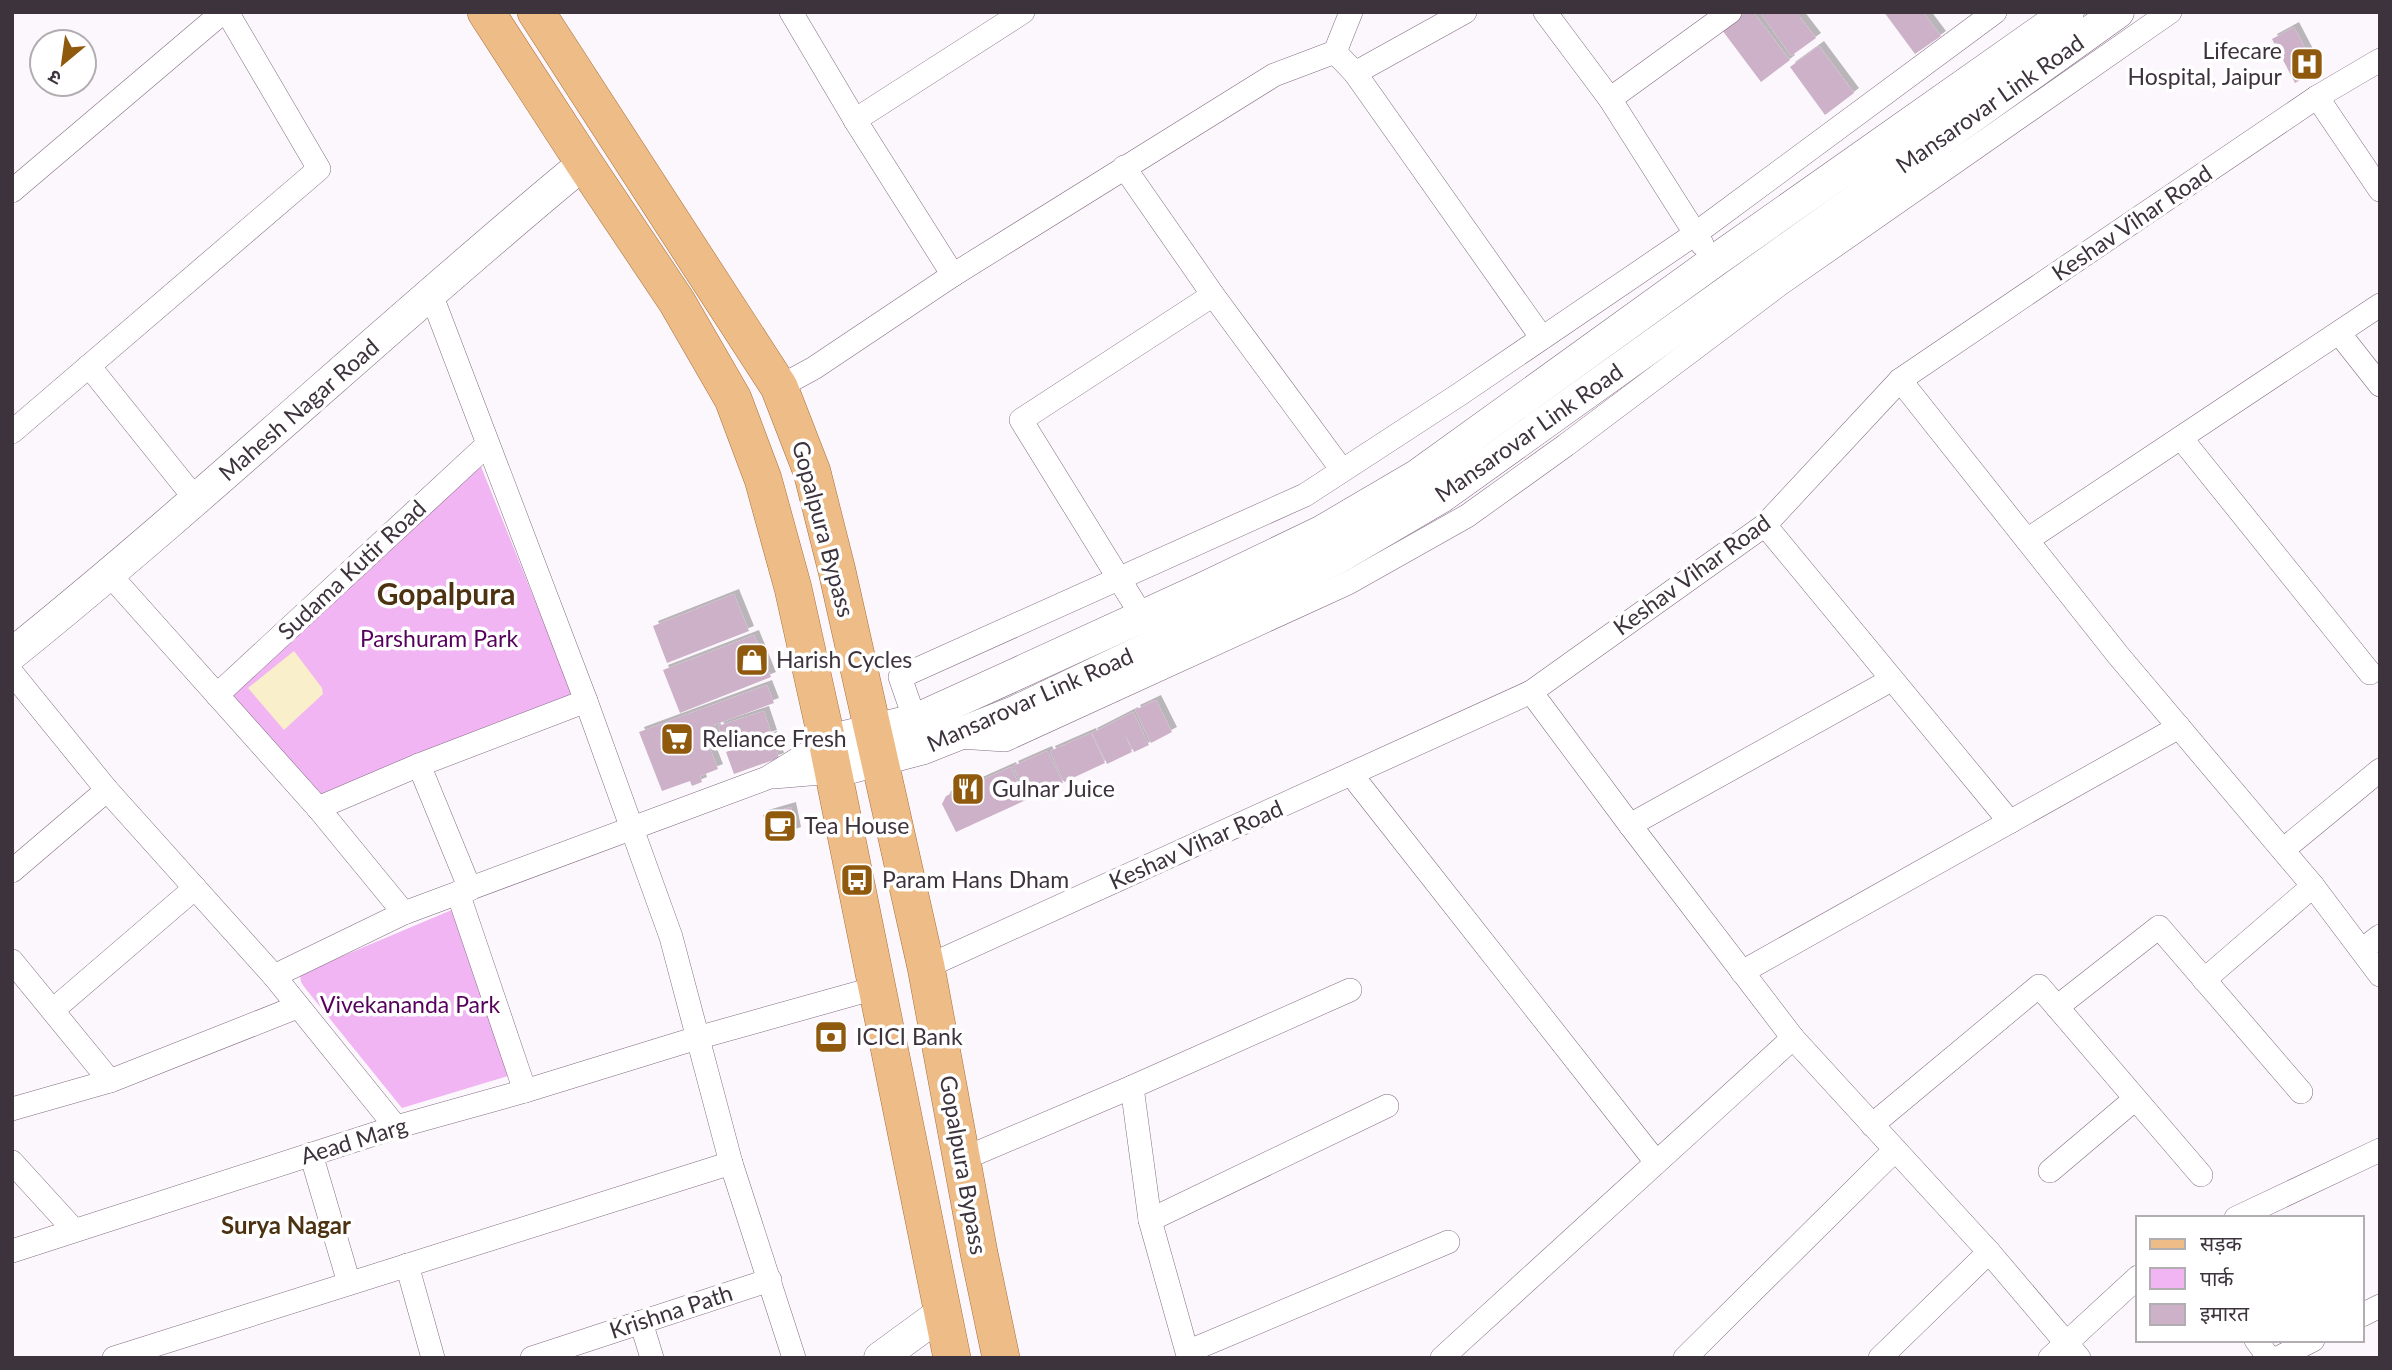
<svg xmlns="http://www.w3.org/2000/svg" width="2392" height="1370" font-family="Lato,'Noto Sans Devanagari',sans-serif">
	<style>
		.green { fill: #f0b5f2 }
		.sand { fill: #f9efca }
		.building { fill: #ccb1c8; filter: url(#shadow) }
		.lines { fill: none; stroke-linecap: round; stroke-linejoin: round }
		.street-casing { stroke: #836d84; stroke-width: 24 }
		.secondary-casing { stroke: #836d84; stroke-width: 33 }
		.primary-casing { stroke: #a86f39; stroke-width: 38 }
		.street { stroke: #fff; stroke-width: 23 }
		.secondary { stroke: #fff; stroke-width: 32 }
		.primary { stroke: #eebc87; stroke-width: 37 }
		.labels { text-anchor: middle; stroke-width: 7; stroke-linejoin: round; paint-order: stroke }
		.poi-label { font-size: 23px; fill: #3d333d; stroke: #fff; text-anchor: start }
		.street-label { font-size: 23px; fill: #3d333d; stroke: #fff }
		.park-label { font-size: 23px; fill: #56015c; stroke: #fff }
		.neighbourhood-label { font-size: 24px; font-weight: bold; fill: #4c3211; stroke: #fff }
		.district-label { font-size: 30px; font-weight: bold; fill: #4c3211; stroke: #fff }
	</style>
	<defs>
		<filter id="shadow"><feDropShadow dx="5" dy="-5" stdDeviation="0" flood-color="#0004"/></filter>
	</defs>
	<rect width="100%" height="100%" fill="#fcf7fc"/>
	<!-- green -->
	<g class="green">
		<path d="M 480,464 L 573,696 L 321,797 L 229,691 Z"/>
		<path d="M 454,909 L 508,1076 L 402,1108 L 305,988 L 301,982 L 300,974 Z"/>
	</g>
	<!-- sand -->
	<path class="sand" d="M 294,651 L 322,688 L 323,694 L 284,730 L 248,688 Z"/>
	<!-- building -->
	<g class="building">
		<path d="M 1746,12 L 1753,12 L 1790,60 L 1761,82 L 1722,30 Z"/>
		<path d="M 1760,12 L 1796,12 L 1816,38 L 1791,56 Z"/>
		<path d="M 1884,12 L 1923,12 L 1941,36 L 1915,54 Z"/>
		<path d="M 2294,27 L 2317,71 L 2295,83 L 2272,39 Z"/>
		<path d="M 1819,46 L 1854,93 L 1825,115 L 1790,67 Z"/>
		<path d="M 734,594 L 749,631 L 667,663 L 653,626 Z"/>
		<path d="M 754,635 L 771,677 L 680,713 L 663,670 Z"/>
		<path d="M 767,685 L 774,703 L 714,725 L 719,736 L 707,741 L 718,769 L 700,776 L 702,782 L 692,786 L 690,781 L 662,791 L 639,732 Z"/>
		<path d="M 1156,700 L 1172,732 L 1151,743 L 1135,710 Z"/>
		<path d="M 764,711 L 772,735 L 726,749 L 718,726 Z"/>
		<path d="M 1133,712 L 1149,745 L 1134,752 L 1125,734 L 1132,752 L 1107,764 L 1092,733 Z"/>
		<path d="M 1091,733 L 1105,763 L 1064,782 L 1050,751 Z"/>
		<path d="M 772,736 L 779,758 L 734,774 L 726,752 Z"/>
		<path d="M 1047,751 L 1063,783 L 1029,799 L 1013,766 Z"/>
		<path d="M 1011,767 L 1026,800 L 956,832 L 942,804 L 946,796 Z"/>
		<path d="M 791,807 L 796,832 L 770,841 L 763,815 Z"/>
	</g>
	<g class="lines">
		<defs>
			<g id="street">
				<path d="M 791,12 L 855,120 L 953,275"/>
				<path d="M 1545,12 L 1610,99 L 1702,244"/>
				<path d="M 1335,52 L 1355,73 L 1542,338"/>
				<path d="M 1355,73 L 1465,12"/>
				<path d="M 2317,97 L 2380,190"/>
				<path d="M 1610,99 L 1730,12"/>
				<path d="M 855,120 L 1023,12"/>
				<path d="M 1124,167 L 1213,295 L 1342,470"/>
				<path d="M 12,191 L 223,12"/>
				<path d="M 431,294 L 586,701 L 671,937 L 731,1163 L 794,1358"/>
				<path d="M 2339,333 L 2380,385"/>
				<path d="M 89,366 L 197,501"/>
				<path d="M 1900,380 L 2118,655 L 2313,886 L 2380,975"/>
				<path d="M 779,387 L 814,368 L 953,275 L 1274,75 L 1335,52 L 1351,12"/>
				<path d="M 12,432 L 319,169 L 227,12"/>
				<path d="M 2181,438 L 2370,673"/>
				<path d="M 1765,525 L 2010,822"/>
				<path d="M 2027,540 L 2380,305"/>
				<path d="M 110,575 L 318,808 L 404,913"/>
				<path d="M 1142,616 L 1021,420 L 1213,295"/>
				<path d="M 12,673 L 107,790 L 274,976 L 396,1127"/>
				<path d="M 1531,692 L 1630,825 L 1793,1038"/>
				<path d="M 217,695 L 487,445"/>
				<path d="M 915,720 L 900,677 L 1305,495 L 1460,394 L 1695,234 L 1995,12"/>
				<path d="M 959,737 L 1005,740 L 1348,583 L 1467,516 L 1566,445 L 1780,284 L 2170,12"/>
				<path d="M 419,765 L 470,889"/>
				<path d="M 1351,774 L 1656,1162"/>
				<path d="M 774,777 L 833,772"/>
				<path d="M 318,808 L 419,765 L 586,701"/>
				<path d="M 1630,825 L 1891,680"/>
				<path d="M 2283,850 L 2380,770"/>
				<path d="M 12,871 L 107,790"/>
				<path d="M 458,893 L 525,1091"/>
				<path d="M 2362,950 L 2380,936"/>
				<path d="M 12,961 L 110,1081"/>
				<path d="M 926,967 L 1531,692 L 1765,525 L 1900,380 L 2317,97 L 2380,60"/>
				<path d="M 1742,972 L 2179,727"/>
				<path d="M 274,976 L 404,913 L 767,778 L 827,741"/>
				<path d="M 2204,980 L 2313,886"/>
				<path d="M 2057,1007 L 2159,927 L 2301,1092"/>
				<path d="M 53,1010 L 195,888"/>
				<path d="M 1387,1106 L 1150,1220 L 1187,1352 L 1448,1242"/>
				<path d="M 12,1109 L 110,1081 L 297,1007"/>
				<path d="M 1872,1125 L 2039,986 L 2201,1175"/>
				<path d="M 311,1154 L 349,1283"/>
				<path d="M 963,1159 L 1132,1087"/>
				<path d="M 12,1162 L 74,1230"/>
				<path d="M 2050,1171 L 2135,1099"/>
				<path d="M 2236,1218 L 2380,1150"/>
				<path d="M 1150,1220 L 1132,1087 L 1350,990"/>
				<path d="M 12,1251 L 396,1127 L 525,1091 L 697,1038 L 879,987"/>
				<path d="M 407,1265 L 433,1358"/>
				<path d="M 2362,1315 L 2380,1306"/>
				<path d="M 641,1322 L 652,1358"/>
				<path d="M 2256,1340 L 2269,1358"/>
				<path d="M 114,1358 L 731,1163"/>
				<path d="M 532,1358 L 770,1280"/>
				<path d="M 1442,1358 L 1793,1038 L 1989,1252 L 2079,1358"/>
				<path d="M 1685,1358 L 1895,1150"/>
				<path d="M 1880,1358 L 1989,1252"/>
				<path d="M 2050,1358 L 2138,1277"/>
				<path d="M 2278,1358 L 2313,1340"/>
			</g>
			<g id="secondary">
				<path d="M 12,654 C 208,496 390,323 584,163"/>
				<path d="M 827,741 L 915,720 L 1012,676 L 1204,588 L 1321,532 L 1418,475 L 1713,262 L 2068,12"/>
				<path d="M 833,772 L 924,748 L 1017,711 L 1337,558 L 1441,497 L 2118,12"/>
				<path d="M 880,1358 L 943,1312"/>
			</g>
			<g id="primary">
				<path d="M 486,12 L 584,163 L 677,302 L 733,399 L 763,479 L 793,588 L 827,741 L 952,1358"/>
				<path d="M 536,12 L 779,387 L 812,472 L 837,571 L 926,967 L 979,1253 L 1001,1358"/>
			</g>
		</defs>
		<!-- street casing -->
		<use href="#street" class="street-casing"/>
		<!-- secondary casing -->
		<use href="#secondary" class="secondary-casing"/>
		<!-- primary casing -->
		<use href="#primary" class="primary-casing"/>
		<!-- street -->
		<use href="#street" class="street"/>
		<!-- secondary -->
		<use href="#secondary" class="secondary"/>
		<!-- primary -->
		<use href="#primary" class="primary"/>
	</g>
	<!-- icons -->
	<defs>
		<symbol id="hospital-square" viewBox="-11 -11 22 22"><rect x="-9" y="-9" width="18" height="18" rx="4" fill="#905a0e" stroke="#fff"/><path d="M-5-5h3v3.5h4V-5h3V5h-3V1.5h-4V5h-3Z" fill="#fff"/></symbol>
		<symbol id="shop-square" viewBox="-11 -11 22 22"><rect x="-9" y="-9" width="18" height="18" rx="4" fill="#905a0e" stroke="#fff"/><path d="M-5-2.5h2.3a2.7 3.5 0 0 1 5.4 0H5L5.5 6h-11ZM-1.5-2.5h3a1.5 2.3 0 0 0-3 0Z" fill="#fff"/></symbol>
		<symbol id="supermarket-square" viewBox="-11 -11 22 22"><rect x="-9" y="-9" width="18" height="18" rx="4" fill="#905a0e" stroke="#fff"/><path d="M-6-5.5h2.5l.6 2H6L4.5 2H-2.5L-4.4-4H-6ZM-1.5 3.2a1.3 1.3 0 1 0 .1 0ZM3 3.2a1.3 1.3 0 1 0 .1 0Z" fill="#fff"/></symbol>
		<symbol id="restaurant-square" viewBox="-11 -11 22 22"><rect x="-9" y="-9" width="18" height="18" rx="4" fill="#905a0e" stroke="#fff"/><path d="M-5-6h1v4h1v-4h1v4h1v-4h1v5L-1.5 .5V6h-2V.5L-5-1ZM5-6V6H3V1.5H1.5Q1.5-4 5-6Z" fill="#fff"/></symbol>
		<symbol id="cafe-square" viewBox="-11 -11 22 22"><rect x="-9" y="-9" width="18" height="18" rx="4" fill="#905a0e" stroke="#fff"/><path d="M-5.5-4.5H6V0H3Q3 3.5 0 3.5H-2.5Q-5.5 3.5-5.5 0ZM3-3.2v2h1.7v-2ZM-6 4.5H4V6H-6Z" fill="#fff"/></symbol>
		<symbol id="bus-square" viewBox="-11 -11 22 22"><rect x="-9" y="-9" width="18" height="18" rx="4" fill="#905a0e" stroke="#fff"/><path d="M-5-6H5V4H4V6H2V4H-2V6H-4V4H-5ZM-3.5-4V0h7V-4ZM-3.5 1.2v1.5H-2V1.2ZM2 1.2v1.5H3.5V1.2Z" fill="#fff"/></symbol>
		<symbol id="bank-square" viewBox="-11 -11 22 22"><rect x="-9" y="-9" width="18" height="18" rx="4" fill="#905a0e" stroke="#fff"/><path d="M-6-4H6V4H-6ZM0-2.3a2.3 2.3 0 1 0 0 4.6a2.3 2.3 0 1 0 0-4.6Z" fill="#fff"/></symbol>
	</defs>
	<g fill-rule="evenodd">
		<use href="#hospital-square" x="2288" y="45" width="38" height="38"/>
		<use href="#shop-square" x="733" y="641" width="38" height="38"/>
		<use href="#supermarket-square" x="658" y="720" width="38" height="38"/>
		<use href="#restaurant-square" x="949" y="770" width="38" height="38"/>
		<use href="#cafe-square" x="761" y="807" width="38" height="38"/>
		<use href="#bus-square" x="838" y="861" width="38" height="38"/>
		<use href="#bank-square" x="812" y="1018" width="38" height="38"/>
	</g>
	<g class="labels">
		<!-- poi labels -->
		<g class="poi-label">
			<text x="2282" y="59" text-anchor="end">Lifecare<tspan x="2282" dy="26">Hospital, Jaipur</tspan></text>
			<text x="776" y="668">Harish Cycles</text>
			<text x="702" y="747">Reliance Fresh</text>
			<text x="992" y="797">Gulnar Juice</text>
			<text x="804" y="834">Tea House</text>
			<text x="882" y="888">Param Hans Dham</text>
			<text x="856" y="1045">ICICI Bank</text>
		</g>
		<!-- street labels -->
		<g class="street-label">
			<text transform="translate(1990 104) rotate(-35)" y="8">Mansarovar Link Road</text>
			<text transform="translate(2132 223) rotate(-34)" y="8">Keshav Vihar Road</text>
			<text transform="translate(299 410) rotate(-41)" y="8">Mahesh Nagar Road</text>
			<text transform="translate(1529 433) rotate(-35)" y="8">Mansarovar Link Road</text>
			<text transform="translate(823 529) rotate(75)" y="8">Gopalpura Bypass</text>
			<text transform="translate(352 570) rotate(-43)" y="8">Sudama Kutir Road</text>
			<text transform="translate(1692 575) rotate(-36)" y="8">Keshav Vihar Road</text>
			<text transform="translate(1030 700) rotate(-24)" y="8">Mansarovar Link Road</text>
			<text transform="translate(1196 845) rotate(-24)" y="8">Keshav Vihar Road</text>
			<text transform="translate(354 1141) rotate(-17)" y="8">Aead Marg</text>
			<text transform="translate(963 1165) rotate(80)" y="8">Gopalpura Bypass</text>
			<text transform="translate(671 1312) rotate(-18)" y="8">Krishna Path</text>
		</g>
		<!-- park labels -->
		<g class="park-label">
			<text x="439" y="647">Parshuram Park</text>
			<text x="410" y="1013">Vivekananda Park</text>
		</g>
		<!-- neighbourhood labels -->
		<g class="neighbourhood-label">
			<text x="286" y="1234">Surya Nagar</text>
		</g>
		<!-- district labels -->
		<g class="district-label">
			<text x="446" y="605">Gopalpura</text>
		</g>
	</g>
	<!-- border -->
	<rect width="2392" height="1370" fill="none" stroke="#3d333d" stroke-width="28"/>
	<!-- legend -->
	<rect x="2136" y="1216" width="228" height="126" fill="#ffffff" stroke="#b1adb1" stroke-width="2"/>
	<rect x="2150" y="1239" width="35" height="10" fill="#eebc87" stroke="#b1adb1" stroke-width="2"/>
	<text x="2200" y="1251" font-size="21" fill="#3d333d">सड़क</text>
	<rect x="2150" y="1268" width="35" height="21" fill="#f0b5f2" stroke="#b1adb1" stroke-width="2"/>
	<text x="2200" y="1286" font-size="21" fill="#3d333d">पार्क</text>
	<rect x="2150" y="1304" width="35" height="21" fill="#ccb1c8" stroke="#b1adb1" stroke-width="2"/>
	<text x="2200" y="1321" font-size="21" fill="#3d333d">इमारत</text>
	<!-- north arrow -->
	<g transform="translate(63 63) rotate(209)"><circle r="33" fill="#ffffff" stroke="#b1adb1" stroke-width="2"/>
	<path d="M0-5L12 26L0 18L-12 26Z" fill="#905a0e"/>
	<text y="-10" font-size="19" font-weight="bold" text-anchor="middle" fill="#3d333d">उ</text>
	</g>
</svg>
